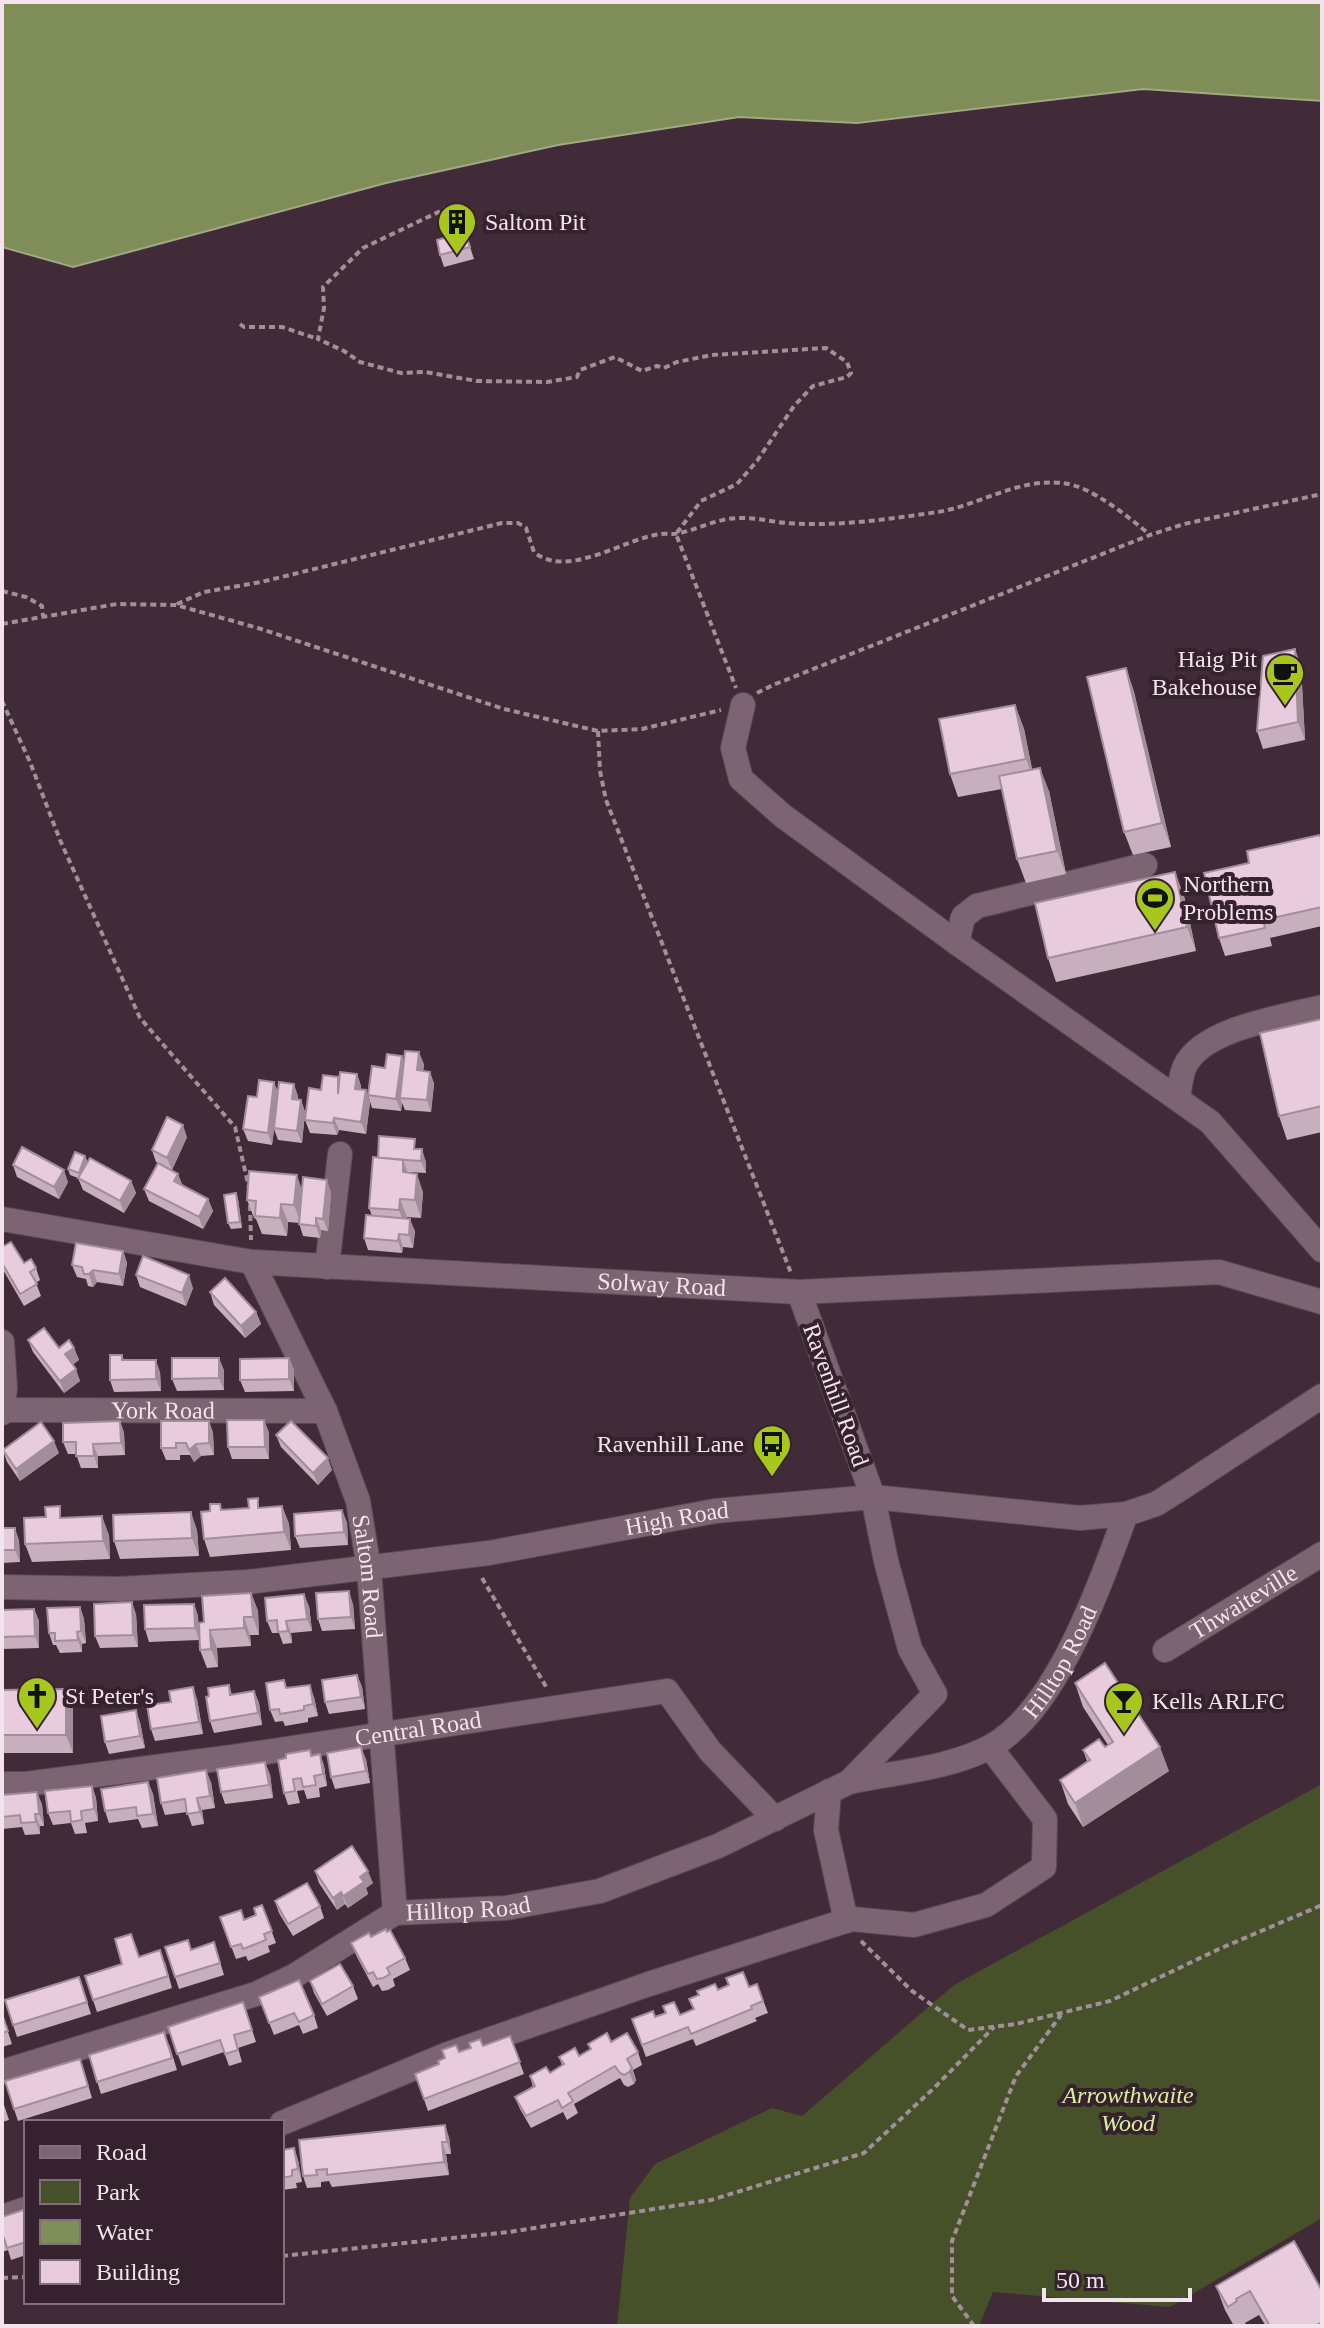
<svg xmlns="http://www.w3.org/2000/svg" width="1324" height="2328" font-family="'Times New Roman',serif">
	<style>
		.green { fill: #465029 }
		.water { fill: #7f8d58; stroke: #a2a784; stroke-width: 2 }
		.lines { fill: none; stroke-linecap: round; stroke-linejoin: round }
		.minor-casing { stroke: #5c4955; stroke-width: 26 }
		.path { stroke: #a18f9a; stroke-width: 4; stroke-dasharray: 6 4; stroke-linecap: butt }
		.minor { stroke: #7d6473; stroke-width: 24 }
		.wall { fill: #c8afbd }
		.shaded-wall { fill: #a28e9a }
		.building { fill: #e8cbdc; stroke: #a28e9a; stroke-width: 2 }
		.labels { text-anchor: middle; stroke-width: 8; stroke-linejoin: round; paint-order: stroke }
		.poi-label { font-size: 24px; fill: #f3e4ec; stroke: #36212f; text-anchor: start }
		.street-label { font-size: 24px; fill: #f3e4ec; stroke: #36212f }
		.park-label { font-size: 24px; font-style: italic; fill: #d9ef9e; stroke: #36212f }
	</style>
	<rect width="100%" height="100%" fill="#412b39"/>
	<!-- green -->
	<path class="green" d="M 1322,1784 L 1322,2218 L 1170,2307 L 993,2292 L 979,2326 L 617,2326 L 630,2198 L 655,2164 L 772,2108 L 802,2116 L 954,1985 Z"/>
	<!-- water -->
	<path class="water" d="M 2,2 L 1322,2 L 1322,101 L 1143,89 L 857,123 L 739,117 L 558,145 L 386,183 L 73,267 L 2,247 Z"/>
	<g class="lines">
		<defs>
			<g id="minor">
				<path d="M 743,705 L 733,748 L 741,779 L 783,816 L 957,943 L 1210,1122 L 1322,1250"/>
				<path d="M 957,943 L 963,917 L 977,906 L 1145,865"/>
				<path d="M 1178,1097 C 1180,1087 1181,1074 1185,1066 C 1203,1028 1284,1017 1322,1007"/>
				<path id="s1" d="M 2,1219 L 252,1262 L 799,1292 L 1219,1272 L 1322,1302"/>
				<path id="s2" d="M 252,1262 L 325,1411 L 358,1501 L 369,1569 L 395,1913"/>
				<path d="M 327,1267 L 340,1154"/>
				<path d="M 2,1342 L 5,1388 L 2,1413"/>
				<path id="s3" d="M 3,1410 L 325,1411"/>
				<path id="s4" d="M 2,1587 L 119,1589 L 248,1582 L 489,1553 L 715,1511 L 873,1497 L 1080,1518 L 1126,1514 L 1156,1504 L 1183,1487 L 1322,1396"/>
				<path id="s5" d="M 1165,1650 L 1322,1554"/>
				<path id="s6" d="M 849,1782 C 895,1772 948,1769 990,1747 C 1058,1710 1100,1583 1126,1514"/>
				<path id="s7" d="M 2,1784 L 26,1784 L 233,1757 L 667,1691 L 710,1751 L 775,1819"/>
				<path d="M 829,1791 L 826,1830 L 846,1921"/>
				<path id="s8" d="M 2,2072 L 256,1994 L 294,1976 L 395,1913 L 506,1908 L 600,1891 L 718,1846 L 849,1782 L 935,1694 L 910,1649 L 886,1561 L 873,1497 L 799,1292"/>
				<path d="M 282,2123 L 448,2054 L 649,1984 L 842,1922 L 852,1919 L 914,1925 L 986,1905 L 1044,1867 L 1045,1819 L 990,1747"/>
				<path d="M 2,2217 L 26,2209"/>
			</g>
		</defs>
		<!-- minor casing -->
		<use href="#minor" class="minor-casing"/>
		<!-- path -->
		<g class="path">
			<path d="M 449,207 L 363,248 L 323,287 L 324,308 L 318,339 L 344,351 L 360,362 L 401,373 L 425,372 L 477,381 L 547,382 L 577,377 L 580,370 L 615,357 L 642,371 L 657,366 L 664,368 L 677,362 L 712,355 L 826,348 L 847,362 L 851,373 L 847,377 L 813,386 L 794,406 L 757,461 L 737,484 L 701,501 L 676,534 L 736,688"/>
			<path d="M 240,324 L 244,327 L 282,327 L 318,339"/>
			<path d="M 2,591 L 26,597 L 42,606 L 43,616"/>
			<path d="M 177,604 L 204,592 L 261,582 L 502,523 L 518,523 L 526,528 L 534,552 C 567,580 625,538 661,534 C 668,533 673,535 680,533 C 702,528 720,517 744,518 C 758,518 773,522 787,523 C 838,527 888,519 938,512 C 980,505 1018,478 1062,483 C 1090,485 1130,518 1150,535"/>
			<path d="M 2,624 L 117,604 L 176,605 L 258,628 L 504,709 L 598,731 L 642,729 L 721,710"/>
			<path d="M 757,693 L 773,685 L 1150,535 L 1184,524 L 1322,494"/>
			<path d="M 2,701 L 30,762 L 60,840 L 140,1018 L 235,1127 L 249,1188"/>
			<path d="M 598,731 L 600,771 L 606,800 L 791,1273"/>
			<path d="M 250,1205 L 251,1240"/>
			<path d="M 482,1578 L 548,1690"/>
			<path d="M 861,1941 L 912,1991 L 968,2030 L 1016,2024 L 1110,2001 L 1219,1949 L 1322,1905"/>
			<path d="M 282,2256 L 509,2232 L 711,2200 L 864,2153 L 933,2089 L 994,2027"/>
			<path d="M 2,2278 L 26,2277"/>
			<path d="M 974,2326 L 952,2296 L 952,2241 L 1016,2076 L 1061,2015"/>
		</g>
		<!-- minor -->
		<use href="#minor" class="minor"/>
	</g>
	<!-- wall -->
	<g class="wall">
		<path d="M 465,232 L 474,259 L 444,267 L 440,255 Z"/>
		<path d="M 1295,649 L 1301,667 L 1305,740 L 1263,749 L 1257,731 Z"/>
		<path d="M 1126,668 L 1134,692 L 1171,847 L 1133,855 L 1124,832 Z"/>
		<path d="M 1015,705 L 1024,729 L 1032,769 L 1049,791 L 1066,874 L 1026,883 L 1017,859 L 1002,789 L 958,797 L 950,774 Z"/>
		<path d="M 1322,841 L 1322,926 L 1270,938 L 1272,946 L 1225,956 L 1219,938 L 1249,863 Z"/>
		<path d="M 1184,896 L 1196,951 L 1056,982 L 1048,958 Z"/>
		<path d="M 1322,1019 L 1322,1132 L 1287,1140 L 1279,1116 Z"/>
		<path d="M 404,1060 L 424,1064 L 423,1071 L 430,1072 L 434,1084 L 431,1112 L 405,1110 L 402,1103 L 401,1111 L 372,1108 L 368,1095 L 385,1068 Z"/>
		<path d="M 357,1074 L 361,1086 L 361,1089 L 366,1090 L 370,1102 L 366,1134 L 339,1130 L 337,1135 L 310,1133 L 305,1120 L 339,1081 Z"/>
		<path d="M 298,1096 L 298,1099 L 301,1100 L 305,1112 L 302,1143 L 278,1140 L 274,1129 L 272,1145 L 248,1141 L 243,1129 L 257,1097 Z"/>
		<path d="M 187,1137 L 172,1170 L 182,1185 L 208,1199 L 213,1211 L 203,1229 L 149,1201 L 144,1189 L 158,1163 L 156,1162 L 152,1150 Z"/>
		<path d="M 419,1149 L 426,1162 L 426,1173 L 408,1172 L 423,1192 L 421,1218 L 407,1217 L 407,1219 L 415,1231 L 413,1248 L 403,1247 L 402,1253 L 368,1250 L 364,1238 L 372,1216 L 369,1208 L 378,1158 Z"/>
		<path d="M 87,1162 L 131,1181 L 136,1193 L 124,1213 L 83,1190 L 78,1178 L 70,1175 L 68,1169 Z"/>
		<path d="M 13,1165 L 68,1182 L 59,1199 L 17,1177 Z"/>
		<path d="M 302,1189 L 331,1192 L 328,1231 L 321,1230 L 320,1238 L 303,1236 L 299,1223 L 288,1222 L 287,1236 L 262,1234 L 256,1219 L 254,1218 L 247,1200 Z"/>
		<path d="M 236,1193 L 238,1199 L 242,1228 L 231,1229 L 228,1223 Z"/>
		<path d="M 2,1247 L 24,1263 L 36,1268 L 40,1280 L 36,1283 L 41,1296 L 24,1306 L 2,1268 Z"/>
		<path d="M 123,1251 L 127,1263 L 123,1286 L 97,1282 L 93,1287 L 88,1286 L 86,1279 L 77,1277 L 72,1265 Z"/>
		<path d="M 136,1275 L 193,1288 L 186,1306 L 140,1287 Z"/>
		<path d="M 210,1292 L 256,1312 L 261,1324 L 245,1338 L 214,1305 Z"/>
		<path d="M 28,1340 L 59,1348 L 74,1348 L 79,1360 L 73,1364 L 80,1381 L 64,1393 L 33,1352 Z"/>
		<path d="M 122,1355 L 124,1360 L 160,1372 L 161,1391 L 114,1392 L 110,1380 Z"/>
		<path d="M 289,1358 L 294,1370 L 294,1391 L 245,1392 L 240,1380 Z"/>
		<path d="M 224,1370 L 224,1390 L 177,1391 L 172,1379 Z"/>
		<path d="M 120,1421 L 124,1433 L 125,1455 L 98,1456 L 98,1468 L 81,1468 L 76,1454 L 68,1454 L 63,1442 Z"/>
		<path d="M 209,1421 L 213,1433 L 214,1455 L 201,1456 L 194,1462 L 190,1455 L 180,1455 L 180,1460 L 166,1460 L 161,1448 Z"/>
		<path d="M 269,1432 L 269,1459 L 232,1459 L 228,1447 Z"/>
		<path d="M 276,1435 L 332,1470 L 318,1485 L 281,1447 Z"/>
		<path d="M 3,1450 L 59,1453 L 20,1481 L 7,1462 Z"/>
		<path d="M 220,1504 L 222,1510 L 282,1506 L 289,1524 L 291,1550 L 210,1557 L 204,1539 L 210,1511 Z"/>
		<path d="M 64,1518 L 109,1535 L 110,1559 L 32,1562 L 25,1544 Z"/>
		<path d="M 347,1522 L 348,1545 L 300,1548 L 295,1536 Z"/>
		<path d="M 2,1528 L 19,1540 L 20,1562 L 2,1563 Z"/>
		<path d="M 197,1530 L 199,1556 L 120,1559 L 114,1541 Z"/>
		<path d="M 251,1593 L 258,1611 L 259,1635 L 250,1635 L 251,1646 L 217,1648 L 218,1667 L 207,1668 L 200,1650 L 204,1622 Z"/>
		<path d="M 194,1604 L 198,1616 L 199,1640 L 149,1642 L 145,1629 Z"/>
		<path d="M 353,1604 L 355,1629 L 322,1631 L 318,1619 Z"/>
		<path d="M 309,1606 L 312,1631 L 291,1633 L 292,1643 L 283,1644 L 279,1633 L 272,1633 L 267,1621 Z"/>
		<path d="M 80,1607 L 84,1619 L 86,1643 L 82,1644 L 82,1652 L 60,1653 L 56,1645 L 53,1645 L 49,1633 Z"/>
		<path d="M 34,1609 L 39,1621 L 39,1648 L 2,1649 L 2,1610 Z"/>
		<path d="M 136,1614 L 138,1647 L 100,1648 L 95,1636 Z"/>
		<path d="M 357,1675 L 362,1687 L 365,1709 L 329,1714 L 325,1702 Z"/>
		<path d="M 284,1680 L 287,1688 L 314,1697 L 318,1716 L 308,1718 L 308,1722 L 285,1726 L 283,1721 L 275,1722 L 270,1710 Z"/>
		<path d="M 1075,1683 L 1169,1771 L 1083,1827 L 1068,1804 L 1060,1780 L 1087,1761 L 1083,1750 L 1105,1747 L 1108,1745 L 1083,1707 Z"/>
		<path d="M 229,1685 L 232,1695 L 254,1691 L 259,1703 L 262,1725 L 214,1733 L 210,1721 L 209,1696 Z"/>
		<path d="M 2,1690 L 73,1707 L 73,1753 L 2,1753 Z"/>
		<path d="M 197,1699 L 203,1734 L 155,1741 L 151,1729 Z"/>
		<path d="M 140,1722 L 145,1748 L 109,1754 L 105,1742 Z"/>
		<path d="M 310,1750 L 312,1756 L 320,1754 L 324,1766 L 327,1786 L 319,1788 L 320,1797 L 307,1799 L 304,1790 L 297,1791 L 300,1803 L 288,1805 L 284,1793 L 286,1758 Z"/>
		<path d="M 366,1759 L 370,1783 L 335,1789 L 331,1777 Z"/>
		<path d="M 270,1774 L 273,1798 L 225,1804 L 221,1792 Z"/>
		<path d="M 148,1782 L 153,1794 L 158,1826 L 142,1828 L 138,1819 L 109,1823 L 105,1811 Z"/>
		<path d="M 211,1782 L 215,1808 L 202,1810 L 204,1824 L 192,1826 L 187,1812 L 165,1815 L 161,1803 Z"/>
		<path d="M 92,1786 L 96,1798 L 98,1821 L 85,1823 L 87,1833 L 75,1834 L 71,1823 L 53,1825 L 48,1813 Z"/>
		<path d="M 2,1795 L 42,1804 L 44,1826 L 40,1826 L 40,1834 L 25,1835 L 22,1827 L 2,1829 Z"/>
		<path d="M 315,1871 L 373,1883 L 366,1888 L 368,1894 L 348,1908 L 345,1904 L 337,1910 L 319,1883 Z"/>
		<path d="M 275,1901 L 320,1906 L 324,1918 L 293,1936 L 279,1913 Z"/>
		<path d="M 262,1905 L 276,1943 L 268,1946 L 270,1952 L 248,1961 L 246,1956 L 236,1959 L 220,1917 L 244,1920 L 256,1915 Z"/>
		<path d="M 371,1937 L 405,1958 L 410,1970 L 393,1979 L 395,1986 L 388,1990 L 382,1991 L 378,1984 L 373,1987 L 356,1955 L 351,1943 Z"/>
		<path d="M 214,1942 L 224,1975 L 179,1989 L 165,1947 L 192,1950 Z"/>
		<path d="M 165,1962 L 172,1988 L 97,2012 L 85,1976 L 122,1964 Z"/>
		<path d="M 79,1977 L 91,2014 L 17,2037 L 13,2025 Z"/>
		<path d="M 310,1981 L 353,1986 L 358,1999 L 327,2016 L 314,1993 Z"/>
		<path d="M 757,1984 L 768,2013 L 755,2018 L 757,2021 L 696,2046 L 693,2039 L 646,2057 L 632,2019 L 680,2015 L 693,2009 L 718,1990 L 749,1987 Z"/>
		<path d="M 259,1997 L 314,2015 L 318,2028 L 303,2034 L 299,2025 L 274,2035 Z"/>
		<path d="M 243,2002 L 256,2042 L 238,2048 L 242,2062 L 229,2066 L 224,2052 L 182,2066 L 168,2027 Z"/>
		<path d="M 2,2014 L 12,2044 L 2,2047 Z"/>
		<path d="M 510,2036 L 524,2074 L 428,2111 L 415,2074 L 439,2064 L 459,2052 L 483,2046 Z"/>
		<path d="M 611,2042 L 638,2052 L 642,2065 L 633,2070 L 636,2080 L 634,2084 L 628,2087 L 624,2085 L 620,2078 L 574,2104 L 578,2113 L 567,2120 L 563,2112 L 531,2128 L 520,2109 L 515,2097 L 533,2087 L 530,2076 L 550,2073 L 562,2065 L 559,2057 L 579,2056 L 590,2049 L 588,2044 Z"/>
		<path d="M 169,2044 L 177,2070 L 101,2094 L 89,2055 Z"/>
		<path d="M 84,2071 L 92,2098 L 18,2121 L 14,2109 Z"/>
		<path d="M 2,2099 L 9,2120 L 2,2122 Z"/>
		<path d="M 449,2137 L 451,2154 L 446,2154 L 449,2175 L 332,2187 L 329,2181 L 321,2182 L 321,2187 L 307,2188 L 303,2176 L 299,2140 Z"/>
		<path d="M 294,2148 L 298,2160 L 302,2182 L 296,2183 L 297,2188 L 282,2190 L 282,2150 Z"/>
		<path d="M 26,2209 L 26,2255 L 11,2260 L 8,2250 L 2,2252 L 2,2217 Z"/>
		<path d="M 1216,2286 L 1322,2291 L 1322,2326 L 1266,2326 L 1259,2315 L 1245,2323 L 1246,2325 L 1245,2326 L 1234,2326 L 1225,2310 Z"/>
	</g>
	<!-- shaded-wall -->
	<g class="shaded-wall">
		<path d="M 1295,649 L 1301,667 L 1305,740 L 1298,722 Z"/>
		<path d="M 1126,668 L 1134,692 L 1171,847 L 1162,823 Z"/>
		<path d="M 1015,705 L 1024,729 L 1035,783 L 1026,759 Z"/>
		<path d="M 1040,768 L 1049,791 L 1066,874 L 1057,851 Z"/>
		<path d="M 1175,872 L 1184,896 L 1196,951 L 1187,927 Z"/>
		<path d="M 419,1052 L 424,1064 L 422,1083 L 417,1070 Z"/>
		<path d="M 402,1056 L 406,1068 L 400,1098 L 402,1103 L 401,1111 L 396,1099 Z"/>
		<path d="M 430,1072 L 434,1084 L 431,1112 L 427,1100 Z"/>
		<path d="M 357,1074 L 361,1086 L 359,1101 L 355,1089 Z"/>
		<path d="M 274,1082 L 279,1094 L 272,1145 L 268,1133 Z"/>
		<path d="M 294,1084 L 298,1096 L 296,1111 L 292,1099 Z"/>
		<path d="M 366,1090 L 370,1102 L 366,1134 L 361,1122 Z"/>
		<path d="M 301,1100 L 305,1112 L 302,1143 L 297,1131 Z"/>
		<path d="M 334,1118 L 339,1130 L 337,1135 L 333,1123 Z"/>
		<path d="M 183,1125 L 187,1137 L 172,1170 L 167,1158 Z"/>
		<path d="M 422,1149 L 426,1162 L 426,1173 L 421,1161 Z"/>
		<path d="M 85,1156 L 88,1162 L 81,1179 L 79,1173 Z"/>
		<path d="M 403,1160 L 410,1178 L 403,1172 Z"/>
		<path d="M 64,1170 L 68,1182 L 59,1199 L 54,1187 Z"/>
		<path d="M 178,1174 L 183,1186 L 174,1181 Z"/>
		<path d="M 417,1174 L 423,1192 L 421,1218 L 415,1200 Z"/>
		<path d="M 297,1175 L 303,1193 L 301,1223 L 294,1205 Z"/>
		<path d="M 327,1180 L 331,1192 L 328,1231 L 323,1219 Z"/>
		<path d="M 131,1181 L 136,1193 L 124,1213 L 120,1201 Z"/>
		<path d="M 236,1193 L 238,1199 L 242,1228 L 240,1222 Z"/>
		<path d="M 208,1199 L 213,1211 L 203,1229 L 199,1217 Z"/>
		<path d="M 400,1199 L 407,1217 L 406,1228 L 399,1210 Z"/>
		<path d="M 281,1204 L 288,1222 L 287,1236 L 280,1218 Z"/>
		<path d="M 316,1218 L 321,1230 L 320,1238 L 316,1226 Z"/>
		<path d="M 410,1219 L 415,1231 L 413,1248 L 409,1235 Z"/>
		<path d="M 399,1234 L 403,1247 L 402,1253 L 398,1241 Z"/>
		<path d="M 123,1251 L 127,1263 L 123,1286 L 119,1274 Z"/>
		<path d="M 93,1270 L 97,1282 L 93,1287 L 89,1274 Z"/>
		<path d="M 189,1275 L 193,1288 L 186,1306 L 182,1293 Z"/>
		<path d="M 256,1312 L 261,1324 L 245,1338 L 241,1326 Z"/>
		<path d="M 74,1348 L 79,1360 L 70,1367 L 65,1354 Z"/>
		<path d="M 219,1358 L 224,1370 L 224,1390 L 219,1378 Z"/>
		<path d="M 289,1358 L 294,1370 L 294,1391 L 289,1379 Z"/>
		<path d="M 156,1360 L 160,1372 L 161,1391 L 156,1379 Z"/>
		<path d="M 76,1369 L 80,1381 L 64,1393 L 60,1381 Z"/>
		<path d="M 264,1420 L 269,1432 L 269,1459 L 265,1447 Z"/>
		<path d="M 120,1421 L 124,1433 L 125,1455 L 121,1443 Z"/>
		<path d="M 209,1421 L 213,1433 L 214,1455 L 209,1443 Z"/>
		<path d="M 54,1441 L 59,1453 L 20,1481 L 16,1469 Z"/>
		<path d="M 93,1444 L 98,1456 L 98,1468 L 94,1456 Z"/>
		<path d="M 196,1444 L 201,1456 L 194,1462 L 189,1450 Z"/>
		<path d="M 328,1458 L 332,1470 L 318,1485 L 313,1473 Z"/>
		<path d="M 282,1506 L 289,1524 L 291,1550 L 284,1532 Z"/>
		<path d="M 342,1510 L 347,1522 L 348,1545 L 344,1532 Z"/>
		<path d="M 191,1512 L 197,1530 L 199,1556 L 192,1538 Z"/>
		<path d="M 102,1516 L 109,1535 L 110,1559 L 103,1541 Z"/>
		<path d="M 15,1528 L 19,1540 L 20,1562 L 15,1550 Z"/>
		<path d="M 349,1591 L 353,1604 L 355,1629 L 351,1617 Z"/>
		<path d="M 251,1593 L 258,1611 L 259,1635 L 253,1617 Z"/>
		<path d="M 304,1594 L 309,1606 L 312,1631 L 307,1619 Z"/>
		<path d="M 132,1602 L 136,1614 L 138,1647 L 133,1635 Z"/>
		<path d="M 194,1604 L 198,1616 L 199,1640 L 195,1628 Z"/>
		<path d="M 80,1607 L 84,1619 L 86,1643 L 81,1631 Z"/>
		<path d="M 34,1609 L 39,1621 L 39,1648 L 35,1636 Z"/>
		<path d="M 244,1617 L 250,1635 L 251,1646 L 244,1628 Z"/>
		<path d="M 286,1621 L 291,1633 L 292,1643 L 288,1631 Z"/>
		<path d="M 210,1630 L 217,1648 L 218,1667 L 211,1649 Z"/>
		<path d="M 77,1632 L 82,1644 L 82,1652 L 78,1640 Z"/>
		<path d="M 357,1675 L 362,1687 L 365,1709 L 361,1697 Z"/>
		<path d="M 310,1685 L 314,1697 L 318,1716 L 313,1704 Z"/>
		<path d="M 193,1687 L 197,1699 L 203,1734 L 199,1722 Z"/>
		<path d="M 66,1689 L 73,1707 L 73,1753 L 66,1735 Z"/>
		<path d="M 254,1691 L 259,1703 L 262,1725 L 258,1713 Z"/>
		<path d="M 136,1710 L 140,1722 L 145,1748 L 140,1736 Z"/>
		<path d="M 361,1747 L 366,1759 L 370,1783 L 366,1771 Z"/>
		<path d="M 1160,1747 L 1169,1771 L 1083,1827 L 1075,1803 Z"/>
		<path d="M 320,1754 L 324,1766 L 327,1786 L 323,1774 Z"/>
		<path d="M 265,1762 L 270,1774 L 273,1798 L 269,1785 Z"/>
		<path d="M 206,1770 L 211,1782 L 215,1808 L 210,1796 Z"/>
		<path d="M 148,1782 L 153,1794 L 158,1826 L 153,1814 Z"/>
		<path d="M 92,1786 L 96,1798 L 98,1821 L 94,1809 Z"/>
		<path d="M 37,1792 L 42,1804 L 44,1826 L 39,1814 Z"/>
		<path d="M 197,1798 L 202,1810 L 204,1824 L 200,1812 Z"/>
		<path d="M 35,1814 L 40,1826 L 40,1834 L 36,1822 Z"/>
		<path d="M 368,1871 L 373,1883 L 366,1888 L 368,1894 L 348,1908 L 343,1896 L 360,1877 Z"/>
		<path d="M 341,1892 L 345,1904 L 337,1910 L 333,1898 Z"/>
		<path d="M 632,2068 L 636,2080 L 634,2084 L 629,2072 Z"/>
		<path d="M 445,2125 L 449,2137 L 451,2154 L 447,2142 Z"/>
		<path d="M 442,2142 L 446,2154 L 449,2175 L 444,2162 Z"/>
		<path d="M 294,2148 L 298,2160 L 302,2182 L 298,2169 Z"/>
	</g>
	<!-- building -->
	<g class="building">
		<path d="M 465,232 L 470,247 L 440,255 L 437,240 Z"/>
		<path d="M 1295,649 L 1298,722 L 1257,731 L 1263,656 Z"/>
		<path d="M 1126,668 L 1162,823 L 1124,832 L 1087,677 Z"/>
		<path d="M 1015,705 L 1026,759 L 950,774 L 939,719 Z"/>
		<path d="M 1040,768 L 1057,851 L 1017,859 L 999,776 Z"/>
		<path d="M 1320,835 L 1322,844 L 1322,909 L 1322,907 L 1263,920 L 1265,928 L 1219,938 L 1204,873 L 1249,863 L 1247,851 Z"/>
		<path d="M 1175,872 L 1187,927 L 1048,958 L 1035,903 Z"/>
		<path d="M 1322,1019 L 1322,1106 L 1279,1116 L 1260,1033 Z"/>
		<path d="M 405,1051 L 419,1052 L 417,1070 L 430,1072 L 427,1100 L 400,1098 Z"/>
		<path d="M 387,1054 L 402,1056 L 396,1099 L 368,1095 L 372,1066 L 385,1068 Z"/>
		<path d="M 340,1072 L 357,1074 L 355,1089 L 366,1090 L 361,1122 L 334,1118 L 333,1123 L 305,1120 L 309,1088 L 321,1090 L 323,1075 L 338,1077 L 338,1094 Z"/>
		<path d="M 259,1080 L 274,1082 L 268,1133 L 243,1129 L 248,1096 L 257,1097 Z"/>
		<path d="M 279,1082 L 294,1084 L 292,1099 L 301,1100 L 297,1131 L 274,1128 Z"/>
		<path d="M 167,1117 L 183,1125 L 167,1158 L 152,1150 Z"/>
		<path d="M 379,1136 L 415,1139 L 414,1149 L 422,1149 L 421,1161 L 378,1158 Z"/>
		<path d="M 22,1147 L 64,1170 L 54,1187 L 13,1165 Z"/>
		<path d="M 75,1152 L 85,1156 L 79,1173 L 68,1169 Z"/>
		<path d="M 373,1157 L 403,1160 L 403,1172 L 417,1174 L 415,1200 L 400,1199 L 399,1210 L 369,1208 Z"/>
		<path d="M 90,1158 L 131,1181 L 120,1201 L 78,1178 Z"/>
		<path d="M 158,1163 L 178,1174 L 174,1181 L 208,1199 L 199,1217 L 144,1189 Z"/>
		<path d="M 249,1171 L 297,1175 L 294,1205 L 281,1204 L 280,1218 L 255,1216 L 256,1201 L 247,1200 Z"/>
		<path d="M 303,1177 L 327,1180 L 323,1219 L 316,1218 L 316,1226 L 299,1224 Z"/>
		<path d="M 236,1193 L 240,1222 L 228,1223 L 224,1195 Z"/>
		<path d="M 366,1215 L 410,1219 L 409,1235 L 399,1234 L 398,1241 L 364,1238 Z"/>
		<path d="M 11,1242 L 24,1263 L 31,1259 L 36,1268 L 30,1272 L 37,1284 L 20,1294 L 2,1263 L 2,1247 Z"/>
		<path d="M 76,1243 L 123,1251 L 119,1274 L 93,1270 L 89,1274 L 84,1274 L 82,1267 L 72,1265 Z"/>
		<path d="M 143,1256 L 189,1275 L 182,1293 L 136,1275 Z"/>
		<path d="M 225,1278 L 256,1312 L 241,1326 L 210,1292 Z"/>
		<path d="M 44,1328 L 59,1348 L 69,1340 L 74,1348 L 65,1354 L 76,1369 L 60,1381 L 28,1340 Z"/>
		<path d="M 110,1355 L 122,1355 L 122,1360 L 156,1360 L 156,1379 L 110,1380 Z"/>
		<path d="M 172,1358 L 219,1358 L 219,1378 L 172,1379 Z"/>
		<path d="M 289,1358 L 289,1379 L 240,1380 L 240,1359 Z"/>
		<path d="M 227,1420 L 264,1420 L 265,1447 L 228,1447 Z"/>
		<path d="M 120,1421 L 121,1443 L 93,1444 L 94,1456 L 76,1456 L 76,1442 L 63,1442 L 63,1423 Z"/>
		<path d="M 161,1421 L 209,1421 L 209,1443 L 196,1444 L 189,1450 L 186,1443 L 176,1443 L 176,1448 L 161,1448 Z"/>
		<path d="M 291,1421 L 328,1458 L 313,1473 L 276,1435 Z"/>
		<path d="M 41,1422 L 54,1441 L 16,1469 L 3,1450 Z"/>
		<path d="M 258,1498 L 258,1508 L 282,1506 L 284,1532 L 204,1539 L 201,1512 L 210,1511 L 210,1504 L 220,1504 L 221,1510 L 249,1508 L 248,1499 Z"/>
		<path d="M 60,1506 L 60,1518 L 102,1516 L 103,1541 L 25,1544 L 24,1518 L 46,1517 L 45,1507 Z"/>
		<path d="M 342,1510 L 344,1532 L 295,1536 L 294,1514 Z"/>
		<path d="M 191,1512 L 192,1538 L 114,1541 L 113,1515 Z"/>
		<rect x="2" y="1528" width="13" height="22"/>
		<path d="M 349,1591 L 351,1617 L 318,1619 L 316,1593 Z"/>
		<path d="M 251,1593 L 253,1617 L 244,1617 L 244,1628 L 210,1630 L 211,1649 L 200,1650 L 199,1623 L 204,1622 L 202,1596 Z"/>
		<path d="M 304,1594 L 307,1619 L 286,1621 L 288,1631 L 278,1632 L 277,1620 L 267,1621 L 265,1598 Z"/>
		<path d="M 132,1602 L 133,1635 L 95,1636 L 94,1604 Z"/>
		<path d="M 194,1604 L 195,1628 L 145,1629 L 144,1605 Z"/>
		<path d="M 80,1607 L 81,1631 L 77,1632 L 78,1640 L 55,1641 L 55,1633 L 49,1633 L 47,1608 Z"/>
		<path d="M 34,1609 L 35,1636 L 2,1637 L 2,1610 Z"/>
		<path d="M 1105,1663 L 1160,1747 L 1075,1803 L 1060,1780 L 1090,1760 L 1083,1750 L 1099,1739 L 1105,1747 L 1113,1742 L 1075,1683 Z"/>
		<path d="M 357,1675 L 361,1697 L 325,1702 L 322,1680 Z"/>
		<path d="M 284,1680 L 286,1688 L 310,1685 L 313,1704 L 304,1706 L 304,1710 L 280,1714 L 279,1709 L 270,1710 L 266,1683 Z"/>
		<path d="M 229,1685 L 230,1695 L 254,1691 L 258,1713 L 210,1721 L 206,1697 L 209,1696 L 208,1688 Z"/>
		<path d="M 193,1687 L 199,1722 L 151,1729 L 147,1705 L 171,1702 L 169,1691 Z"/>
		<path d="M 66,1689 L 66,1735 L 2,1735 L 2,1690 Z"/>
		<path d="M 136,1710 L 140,1736 L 105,1742 L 101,1716 Z"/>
		<path d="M 361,1747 L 366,1771 L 331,1777 L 327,1753 Z"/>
		<path d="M 310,1750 L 311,1756 L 320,1754 L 323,1774 L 314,1776 L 316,1785 L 303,1787 L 301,1778 L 293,1779 L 295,1791 L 284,1793 L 278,1760 L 286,1758 L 286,1754 Z"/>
		<path d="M 265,1762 L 269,1785 L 221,1792 L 217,1769 Z"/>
		<path d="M 206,1770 L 210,1796 L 197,1798 L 200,1812 L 187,1814 L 185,1799 L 161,1803 L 157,1778 Z"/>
		<path d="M 148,1782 L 153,1814 L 137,1816 L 136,1807 L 105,1811 L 101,1789 Z"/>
		<path d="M 92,1786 L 94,1809 L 81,1811 L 82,1820 L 71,1822 L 70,1811 L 48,1813 L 45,1791 Z"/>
		<path d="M 37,1792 L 39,1814 L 35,1814 L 36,1822 L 21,1823 L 20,1815 L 2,1817 L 2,1795 Z"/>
		<path d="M 352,1846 L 368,1871 L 360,1877 L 364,1882 L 343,1896 L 341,1892 L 333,1898 L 315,1871 Z"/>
		<path d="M 307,1883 L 320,1906 L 288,1924 L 275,1901 Z"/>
		<path d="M 262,1905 L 272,1931 L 264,1934 L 266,1940 L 243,1949 L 241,1944 L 231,1947 L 220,1917 L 241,1910 L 244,1920 L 256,1915 L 254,1908 Z"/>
		<path d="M 386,1929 L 387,1932 L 390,1930 L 405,1958 L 387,1968 L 390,1974 L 383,1978 L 377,1979 L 373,1972 L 368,1974 L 351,1943 L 369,1933 L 371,1937 Z"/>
		<path d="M 131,1934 L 139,1957 L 160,1950 L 168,1976 L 93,2000 L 85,1976 L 122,1964 L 115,1939 Z"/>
		<path d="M 188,1940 L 191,1950 L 214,1942 L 220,1963 L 175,1977 L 165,1947 Z"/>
		<path d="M 340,1964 L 353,1986 L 322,2004 L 310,1981 Z"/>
		<path d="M 743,1972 L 749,1987 L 757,1984 L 763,2001 L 751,2006 L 752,2009 L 691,2034 L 688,2027 L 642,2045 L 632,2019 L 653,2011 L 655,2017 L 666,2013 L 663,2006 L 674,2002 L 680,2015 L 694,2009 L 689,1999 L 699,1995 L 697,1991 L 715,1984 L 718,1990 L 729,1985 L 726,1978 Z"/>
		<path d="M 79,1977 L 87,2002 L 13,2025 L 5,2000 Z"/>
		<path d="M 299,1980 L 314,2015 L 299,2022 L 294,2013 L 269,2023 L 259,1997 Z"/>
		<path d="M 243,2002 L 252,2030 L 234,2035 L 238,2050 L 225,2054 L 220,2040 L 177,2054 L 168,2027 Z"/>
		<path d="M 2,2014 L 8,2031 L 2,2033 Z"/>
		<path d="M 164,2032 L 172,2058 L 97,2082 L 89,2055 Z"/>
		<path d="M 607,2033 L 611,2042 L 627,2033 L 638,2052 L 627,2059 L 632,2068 L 629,2072 L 624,2075 L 620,2073 L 615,2066 L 568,2093 L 573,2101 L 562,2108 L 558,2100 L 526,2116 L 515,2097 L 535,2086 L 530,2076 L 546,2067 L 550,2073 L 564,2064 L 559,2057 L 575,2048 L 579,2056 L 591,2049 L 588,2044 Z"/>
		<path d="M 510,2036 L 520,2062 L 424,2099 L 415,2074 L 439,2064 L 438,2061 L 445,2058 L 442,2050 L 456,2045 L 459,2052 L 471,2048 L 469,2043 L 480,2039 L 483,2046 Z"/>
		<path d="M 80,2059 L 88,2086 L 14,2109 L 5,2081 Z"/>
		<path d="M 445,2125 L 447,2142 L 442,2142 L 444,2162 L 327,2175 L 327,2169 L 316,2170 L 317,2175 L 303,2176 L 299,2140 Z"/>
		<path d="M 294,2148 L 298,2169 L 292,2170 L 292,2176 L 282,2178 L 282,2150 Z"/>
		<path d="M 26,2209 L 26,2242 L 7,2248 L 4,2238 L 2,2238 L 2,2217 Z"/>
		<path d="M 1294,2241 L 1322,2291 L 1322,2322 L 1315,2326 L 1270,2326 L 1250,2291 L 1236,2299 L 1237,2301 L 1228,2307 L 1216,2286 Z"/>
	</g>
	<!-- icons -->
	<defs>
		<symbol id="building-pin" viewBox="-11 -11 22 30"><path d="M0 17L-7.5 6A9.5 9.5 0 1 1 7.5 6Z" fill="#a8c71d" stroke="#36212f"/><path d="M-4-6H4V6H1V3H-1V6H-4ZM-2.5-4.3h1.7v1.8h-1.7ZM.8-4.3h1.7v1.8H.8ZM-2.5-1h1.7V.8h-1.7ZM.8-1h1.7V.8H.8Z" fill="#111"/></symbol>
		<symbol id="cafe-pin" viewBox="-11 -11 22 30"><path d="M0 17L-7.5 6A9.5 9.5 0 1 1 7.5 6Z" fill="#a8c71d" stroke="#36212f"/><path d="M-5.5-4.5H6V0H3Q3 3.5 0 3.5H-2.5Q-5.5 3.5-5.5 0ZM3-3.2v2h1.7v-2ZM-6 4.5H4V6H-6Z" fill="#111"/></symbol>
		<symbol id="stadium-pin" viewBox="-11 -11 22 30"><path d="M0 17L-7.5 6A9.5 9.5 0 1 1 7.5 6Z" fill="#a8c71d" stroke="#36212f"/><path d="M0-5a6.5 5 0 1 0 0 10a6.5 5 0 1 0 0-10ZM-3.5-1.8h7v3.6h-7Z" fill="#111"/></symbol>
		<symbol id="bus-pin" viewBox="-11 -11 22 30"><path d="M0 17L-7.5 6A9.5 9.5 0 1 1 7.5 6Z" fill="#a8c71d" stroke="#36212f"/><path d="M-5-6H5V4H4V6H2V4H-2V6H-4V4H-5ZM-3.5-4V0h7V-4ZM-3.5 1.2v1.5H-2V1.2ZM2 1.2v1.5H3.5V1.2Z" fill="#111"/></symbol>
		<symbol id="church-pin" viewBox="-11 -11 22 30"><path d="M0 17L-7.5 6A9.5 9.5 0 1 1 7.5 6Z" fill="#a8c71d" stroke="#36212f"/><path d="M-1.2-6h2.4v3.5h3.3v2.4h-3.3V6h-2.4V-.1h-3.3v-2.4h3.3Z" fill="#111"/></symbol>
		<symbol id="bar-pin" viewBox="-11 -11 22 30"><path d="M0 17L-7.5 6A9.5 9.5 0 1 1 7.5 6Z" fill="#a8c71d" stroke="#36212f"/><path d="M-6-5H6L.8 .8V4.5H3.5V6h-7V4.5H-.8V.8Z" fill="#111"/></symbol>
	</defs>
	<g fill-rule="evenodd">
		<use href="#building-pin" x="435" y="200" width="44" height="60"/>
		<use href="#cafe-pin" x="1263" y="651" width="44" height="60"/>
		<use href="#stadium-pin" x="1133" y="876" width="44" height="60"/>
		<use href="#bus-pin" x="750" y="1422" width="44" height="60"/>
		<use href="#church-pin" x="15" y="1674" width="44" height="60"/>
		<use href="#bar-pin" x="1102" y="1679" width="44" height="60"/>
	</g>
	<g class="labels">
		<!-- poi labels -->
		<g class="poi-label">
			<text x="485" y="230">Saltom Pit</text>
			<text x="1257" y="667" text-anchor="end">Haig Pit<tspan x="1257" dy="28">Bakehouse</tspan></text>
			<text x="1183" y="892">Northern<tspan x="1183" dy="28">Problems</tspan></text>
			<text x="744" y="1452" text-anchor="end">Ravenhill Lane</text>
			<text x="65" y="1704">St Peter's</text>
			<text x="1152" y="1709">Kells ARLFC</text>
		</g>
		<!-- street labels -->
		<g class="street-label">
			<text dy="8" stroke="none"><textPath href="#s1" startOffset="664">Solway Road</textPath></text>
			<text transform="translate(836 1395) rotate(70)" y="8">Ravenhill Road</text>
			<text dy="8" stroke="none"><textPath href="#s3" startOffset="160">York Road</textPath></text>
			<text dy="8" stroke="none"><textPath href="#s4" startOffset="680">High Road</textPath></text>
			<text dy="8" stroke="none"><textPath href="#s2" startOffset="338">Saltom Road</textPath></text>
			<text dy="8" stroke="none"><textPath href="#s5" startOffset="92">Thwaiteville</textPath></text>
			<text dy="8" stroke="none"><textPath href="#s6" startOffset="258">Hilltop Road</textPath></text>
			<text dy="8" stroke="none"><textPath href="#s7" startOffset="420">Central Road</textPath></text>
			<text dy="8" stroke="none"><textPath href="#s8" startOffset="500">Hilltop Road</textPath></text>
		</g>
		<!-- park labels -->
		<g class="park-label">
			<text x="1128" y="2103">Arrowthwaite<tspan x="1128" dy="28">Wood</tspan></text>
		</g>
	</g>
	<!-- border -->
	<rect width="1324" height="2328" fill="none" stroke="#f3e4ec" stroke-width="8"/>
	<!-- legend -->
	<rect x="24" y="2120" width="260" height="184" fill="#36212f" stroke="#826f7b" stroke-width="2"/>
	<rect x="40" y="2146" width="40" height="12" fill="#7d6473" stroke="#826f7b" stroke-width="2"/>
	<text x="96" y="2160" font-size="24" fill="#f3e4ec">Road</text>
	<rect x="40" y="2180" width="40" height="24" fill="#465029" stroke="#826f7b" stroke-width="2"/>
	<text x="96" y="2200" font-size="24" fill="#f3e4ec">Park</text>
	<rect x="40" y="2220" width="40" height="24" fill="#7f8d58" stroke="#826f7b" stroke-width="2"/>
	<text x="96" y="2240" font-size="24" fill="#f3e4ec">Water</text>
	<rect x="40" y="2260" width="40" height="24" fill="#e8cbdc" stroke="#826f7b" stroke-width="2"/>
	<text x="96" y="2280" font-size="24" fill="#f3e4ec">Building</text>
	<!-- scale -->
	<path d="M1044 2288v12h146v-12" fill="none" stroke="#f3e4ec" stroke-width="4"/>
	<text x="1056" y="2288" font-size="24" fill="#f3e4ec" stroke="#36212f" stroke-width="6" paint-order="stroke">50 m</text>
</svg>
